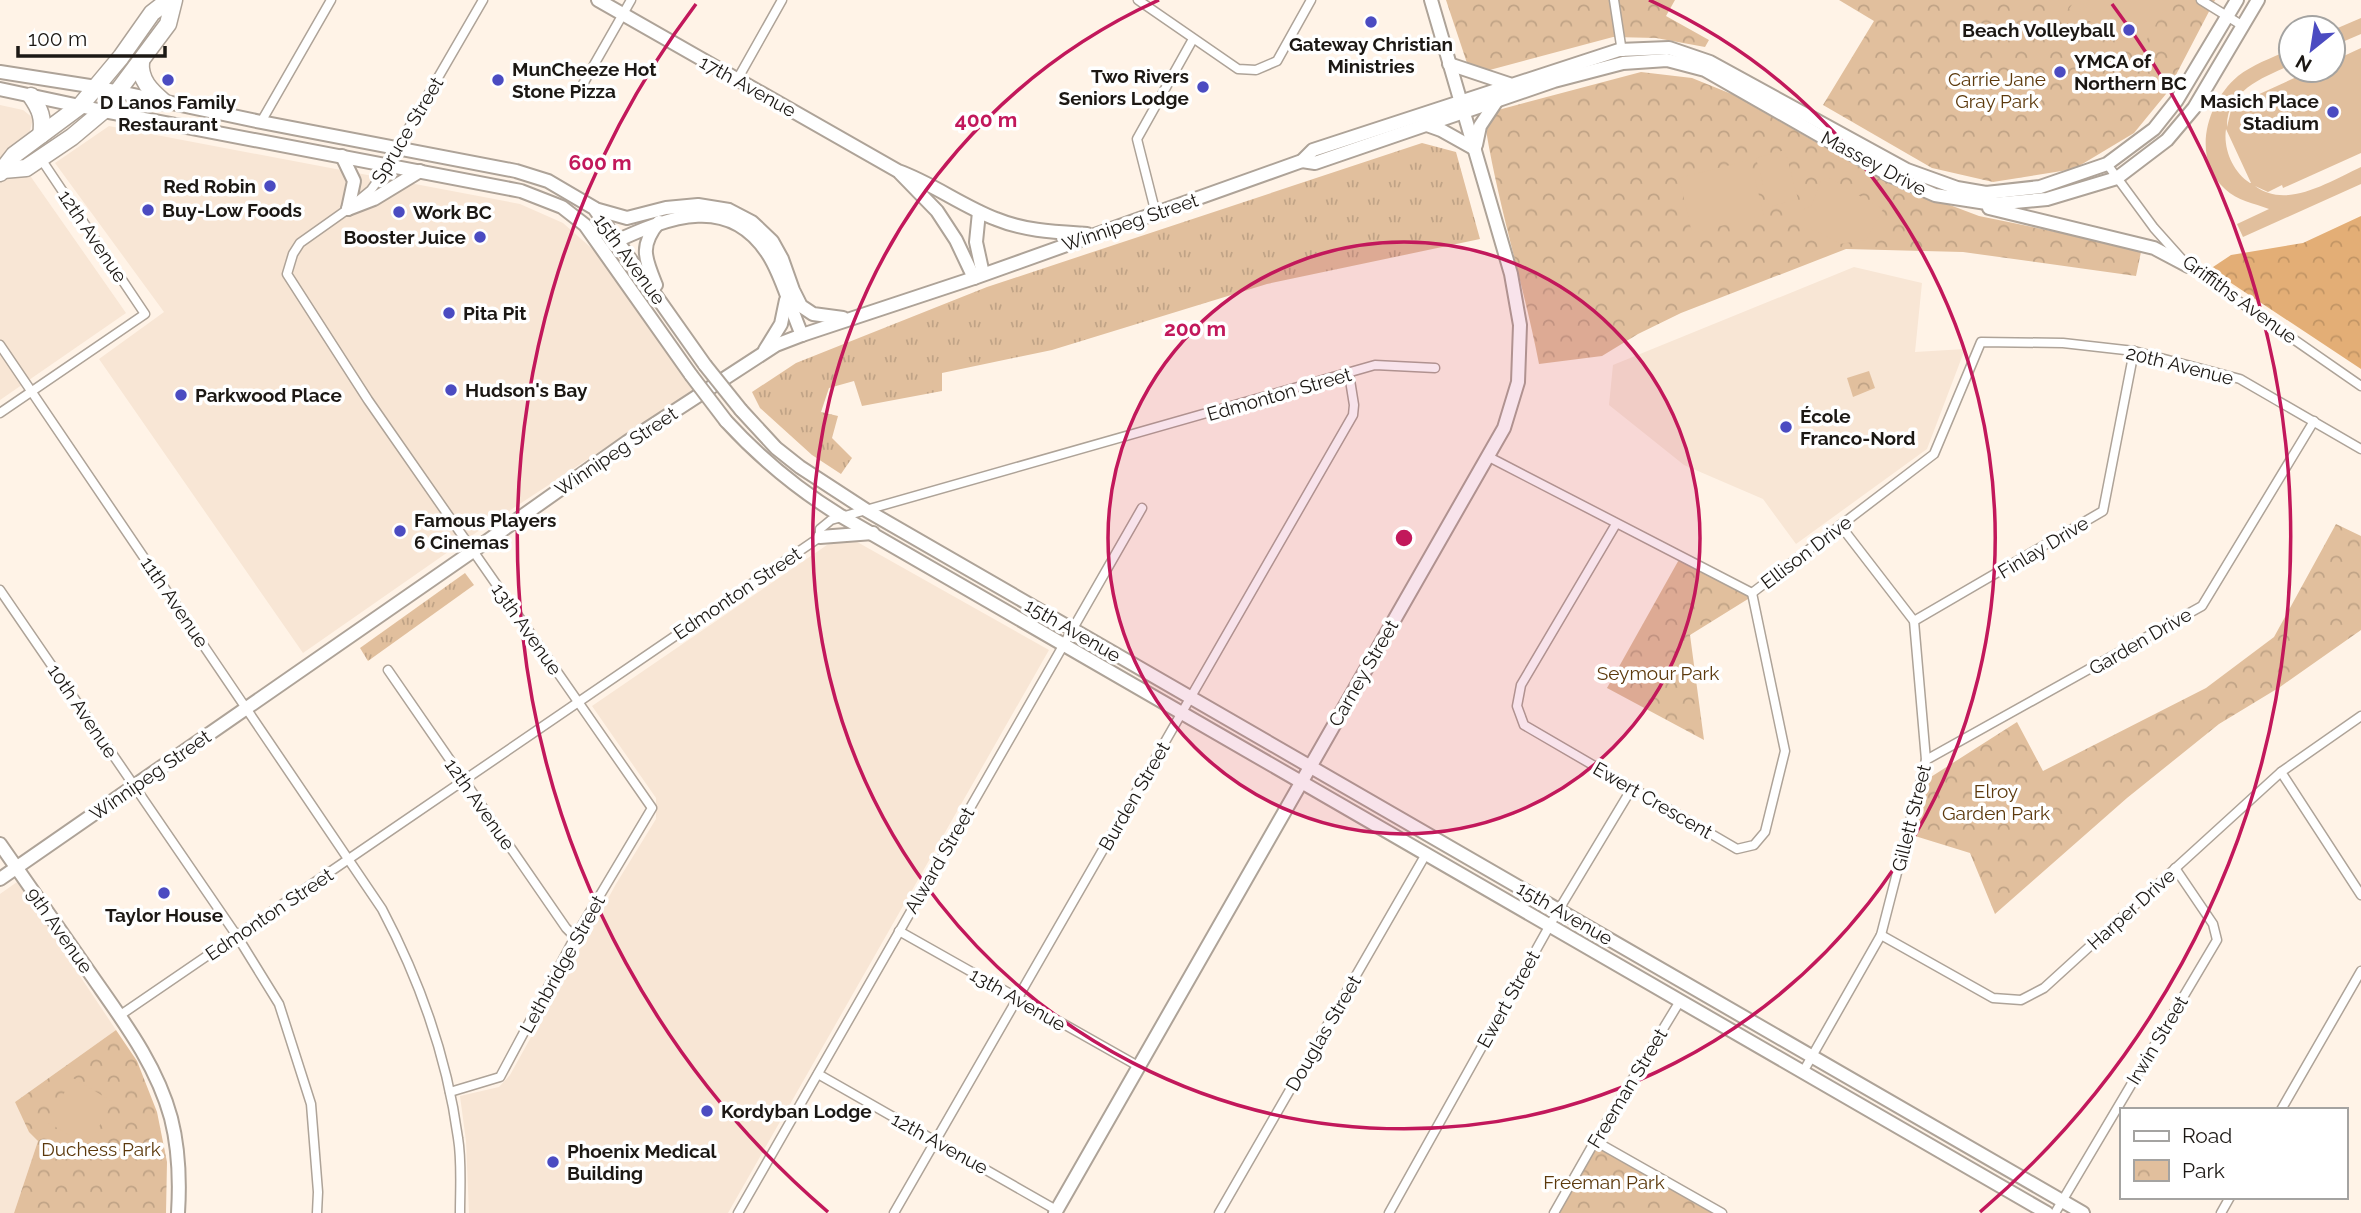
<svg xmlns="http://www.w3.org/2000/svg" width="2361" height="1213" font-family="Raleway,sans-serif">
	<style>
		.built { fill: #f8e6d5 }
		.grass { fill: url(#grass-tufts) }
		.forest { fill: url(#forest-crowns) }
		.park { fill: url(#park-crowns) }
		.pitch { fill: #e1bf9d; fill-rule: evenodd }
		.lines { fill: none; stroke-linecap: round; stroke-linejoin: round }
		.street-casing { stroke: #aea398; stroke-width: 11 }
		.secondary-casing { stroke: #aea398; stroke-width: 16 }
		.highway-casing { stroke: #aea398; stroke-width: 19 }
		.street { stroke: #fff; stroke-width: 8 }
		.secondary { stroke: #fff; stroke-width: 12 }
		.highway { stroke: #fff; stroke-width: 16 }
		.secondary-bridge-casing { stroke: #aea398; stroke-width: 16; stroke-linecap: butt }
		.secondary-bridge { stroke: #fff; stroke-width: 12 }
		.ring { fill: none; stroke: #c2185b; stroke-width: 3.5 }
		.poi-dot { fill: #4b4bc1; stroke: #fff; stroke-width: 2.5 }
		.labels { text-anchor: middle; stroke-width: 7; stroke-linejoin: round; paint-order: stroke }
		.poi-label { font-size: 19px; font-weight: bold; fill: #1c1814; stroke: #fff; text-anchor: start }
		.park-label { font-size: 19px; fill: #5c390c; stroke: #fff }
		.street-label { font-size: 19px; fill: #1c1814; stroke: #fff }
		.centre { fill: #c2185b; stroke: #fff; stroke-width: 3.5 }
		.ring-label { font-size: 21px; text-anchor: middle; font-weight: bold; fill: #c2185b; stroke: #fff; stroke-width: 7; stroke-linejoin: round; paint-order: stroke }
	</style>
	<defs>
		<pattern id="grass-tufts" width="24" height="20" patternUnits="userSpaceOnUse" patternTransform="scale(1.75)"><rect width="24" height="20" fill="#e1bf9d"/><path d="M3 7l-1-3M5 7V3M7 7l1-3M15 17l-1-3M17 17v-4M19 17l1-3" fill="none" stroke="#c0a386"/></pattern>
		<pattern id="forest-crowns" width="20" height="18" patternUnits="userSpaceOnUse" patternTransform="scale(1.75)"><rect width="20" height="18" fill="#e3ae76"/><path d="M2 6a3 3 0 1 1 6 0M12 15a3 3 0 1 1 6 0" fill="none" stroke="#c29565"/></pattern>
		<pattern id="park-crowns" width="20" height="18" patternUnits="userSpaceOnUse" patternTransform="scale(1.75)"><rect width="20" height="18" fill="#e1bf9d"/><path d="M2 6a3 3 0 1 1 6 0M12 15a3 3 0 1 1 6 0" fill="none" stroke="#c0a386"/></pattern>
	</defs>
	<rect width="100%" height="100%" fill="#fff3e7"/>
	<!-- built -->
	<g class="built">
		<path d="M 0,105 L 23,110 L 33,118 L 30,131 L 10,147 L 126,313 L 0,400 Z"/>
		<path d="M 109,126 L 520,204 L 563,223 L 597,253 L 693,390 L 471,536 L 303,653 L 99,359 L 164,312 L 55,163 Z"/>
		<path d="M 1854,267 L 1922,283 L 1915,352 L 1965,349 L 1927,449 L 1796,544 L 1763,499 L 1684,465 L 1609,405 L 1613,365 Z"/>
		<path d="M 843,534 L 1049,650 L 728,1213 L 469,1213 L 466,1141 L 460,1096 L 499,1087 L 510,1075 L 616,884 L 656,819 L 656,798 L 592,706 Z"/>
		<path d="M 17,882 L 116,1030 L 15,1102 L 38,1141 L 14,1213 L 0,1213 L 0,894 Z"/>
	</g>
	<!-- grass -->
	<g class="grass">
		<path d="M 1422,143 L 1456,152 L 1480,239 L 1267,284 L 1052,350 L 942,373 L 942,391 L 862,406 L 854,381 L 829,388 L 821,412 L 838,416 L 832,438 L 852,458 L 841,474 L 812,455 L 760,408 L 752,392 L 796,363 L 987,287 Z"/>
		<path d="M 465,573 L 474,585 L 368,661 L 360,648 Z"/>
	</g>
	<!-- forest -->
	<path class="forest" d="M 2361,216 L 2361,369 L 2210,269 L 2231,255 L 2303,243 Z"/>
	<!-- park -->
	<g class="park">
		<path d="M 1446,0 L 1675,0 L 1666,16 L 1709,40 L 1705,47 L 1656,38 L 1613,37 L 1471,75 Z"/>
		<path d="M 1839,0 L 2215,0 L 2166,94 L 2134,133 L 2074,169 L 1993,182 L 1932,168 L 1823,105 L 1874,21 Z"/>
		<path d="M 1641,72 L 1692,78 L 1734,95 L 1861,168 L 1910,190 L 1979,216 L 2091,239 L 2141,252 L 2136,276 L 1963,252 L 1846,249 L 1681,313 L 1638,334 L 1602,356 L 1539,364 C 1524,286 1499,209 1486,130 L 1498,110 Z"/>
		<path d="M 1869,371 L 1875,388 L 1853,397 L 1847,378 Z"/>
		<path d="M 2336,524 L 2361,536 L 2361,630 L 2280,687 L 2219,724 L 2127,798 L 1995,914 L 1970,853 L 1902,832 L 1912,789 L 2017,722 L 2043,771 L 2206,688 L 2274,637 Z"/>
		<path d="M 1681,556 L 1756,594 L 1690,635 L 1704,740 L 1607,688 Z"/>
		<path d="M 116,1030 L 137,1061 L 157,1112 L 167,1162 L 166,1213 L 14,1213 L 38,1141 L 29,1132 L 15,1102 Z"/>
		<path d="M 1592,1139 L 1723,1213 L 1551,1213 Z"/>
	</g>
	<!-- pitch -->
	<g class="pitch">
		<path d="M 2075,0 L 2170,0 L 2140,51 L 2069,9 Z"/>
		<path d="M 2361,18 L 2361,34 L 2333,46 L 2333,30 Z"/>
		<path d="M 2361,48 L 2361,153 L 2283,188 L 2282,185 L 2268,192 L 2255,186 C 2287,210 2330,181 2361,167 L 2361,184 L 2243,237 L 2237,224 L 2269,209 C 2254,203 2237,201 2225,189 C 2191,158 2206,103 2238,76 C 2253,64 2274,57 2291,49 L 2291,65 C 2264,77 2226,91 2227,127 L 2231,110 L 2245,104 L 2244,101 L 2312,70 L 2333,70 L 2333,61 ZM 2226,129 L 2251,183 L 2250,183 C 2233,172 2223,149 2226,129 Z"/>
		<path d="M 1785,150 L 1798,199 L 1769,207 L 1756,158 Z"/>
		<path d="M 1750,160 L 1764,215 L 1692,233 L 1679,178 Z"/>
		<path d="M 1828,177 L 1850,190 L 1853,185 L 1861,189 L 1858,195 L 1883,209 L 1866,240 L 1840,244 L 1817,231 L 1802,228 L 1799,219 L 1802,210 L 1811,206 L 1821,181 Z"/>
		<path d="M 73,1078 L 113,1102 L 88,1146 L 47,1122 Z"/>
	</g>
	<g class="lines">
		<defs>
			<g id="street">
				<path d="M 1138,0 L 1238,69 L 1256,70 L 1277,61 L 1311,0"/>
				<path d="M 1614,0 L 1622,52"/>
				<path d="M 2201,0 L 2243,26"/>
				<path d="M 737,80 L 782,0"/>
				<path d="M 579,91 L 631,0"/>
				<path d="M 261,122 L 331,0"/>
				<path d="M 2107,164 L 2154,228 L 2188,266 L 2361,386"/>
				<path d="M 1156,214 L 1137,139 L 1193,39"/>
				<path d="M 0,345 L 382,909 C 420,981 447,1057 458,1138 C 462,1162 460,1188 460,1213"/>
				<path d="M 0,413 L 145,314 L 41,159"/>
				<path d="M 1487,456 L 1752,593"/>
				<path d="M 1616,524 L 1521,685 L 1517,706 L 1524,725 L 1737,849 L 1754,845 L 1765,832 L 1785,751 L 1752,593"/>
				<path d="M 0,590 L 237,936 L 279,1004 L 311,1104 L 318,1192 L 317,1213"/>
				<path d="M 1752,593 L 1934,454 L 1981,342 L 2063,343 L 2134,351 L 2240,379 L 2361,449"/>
				<path d="M 1914,621 L 2103,511 L 2134,351"/>
				<path d="M 388,670 L 566,928 L 575,937"/>
				<path d="M 1926,760 L 2202,606 L 2314,421"/>
				<path d="M 2281,772 L 2361,895"/>
				<path d="M 899,931 L 1138,1066"/>
				<path d="M 1881,935 L 1993,998 L 2021,1000 L 2044,988 L 2281,772 L 2361,716"/>
				<path d="M 119,1016 L 820,537 L 820,529 L 831,520 L 1375,365 L 1435,368"/>
				<path d="M 1803,1072 L 1881,935 L 1926,760 L 1914,621 L 1840,525"/>
				<path d="M 818,1074 L 1058,1211"/>
				<path d="M 450,1092 L 500,1077 L 575,937 L 652,808 L 368,400 L 287,274 L 293,254 L 300,243 L 348,209 L 371,190 L 381,176 L 483,0"/>
				<path d="M 2281,1110 L 2361,971"/>
				<path d="M 1595,1141 L 1722,1213"/>
				<path d="M 738,1213 L 1142,508"/>
				<path d="M 894,1213 L 1353,415 L 1354,405 L 1349,374"/>
				<path d="M 1219,1213 L 1426,854"/>
				<path d="M 1389,1213 L 1555,916 L 1632,788"/>
				<path d="M 1554,1213 L 1595,1141 L 1680,1001"/>
				<path d="M 2055,1213 L 2217,940 L 2213,924 L 2175,868"/>
				<path d="M 2221,1213 L 2230,1197"/>
			</g>
			<g id="secondary">
				<path d="M 598,0 L 898,171 C 932,183 962,206 996,219 C 1025,231 1056,232 1087,234"/>
				<path d="M 1449,64 L 1509,84"/>
				<path d="M 0,72 L 96,87 L 261,122 L 516,171 L 548,181 L 594,208 L 705,365"/>
				<path d="M 0,89 L 103,111 L 521,191 L 562,207 L 585,225 L 691,375"/>
				<path d="M 1427,125 L 1441,130 L 1475,149"/>
				<path d="M 1476,145 L 1480,126 L 1496,102"/>
				<path d="M 342,156 L 354,181 L 348,209"/>
				<path d="M 1302,161 L 1315,163 L 1554,81 L 1623,63 L 1667,60 L 1705,70 L 1889,175 L 1935,195 L 1993,204 L 2047,199 L 2117,178 L 2167,140 L 2194,108 L 2258,0"/>
				<path d="M 900,173 L 937,211 L 956,240 L 974,278"/>
				<path d="M 1989,208 L 2154,248 L 2188,266"/>
				<path d="M 348,209 L 374,199 L 420,171"/>
				<path d="M 595,209 L 627,218 L 666,208 L 698,205 L 729,210 L 752,222 L 772,241 L 782,259 L 793,290 L 801,306 L 813,314 L 843,318"/>
				<path d="M 979,212 L 976,242 L 983,274"/>
				<path d="M 612,243 C 668,217 732,191 771,259 C 784,282 791,310 802,335"/>
				<path d="M 656,285 C 645,258 639,246 659,222"/>
				<path d="M 765,350 L 781,324 L 786,300"/>
				<path d="M 741,410 L 776,448 L 800,467 L 866,510 L 2083,1213"/>
				<path d="M 726,421 C 760,458 797,489 841,516 L 2047,1213"/>
				<path d="M 820,537 L 873,533"/>
				<path d="M 0,844 C 31,889 63,934 94,979 C 124,1022 157,1066 171,1118 C 179,1149 180,1181 178,1213"/>
				<path d="M 0,879 L 473,551 L 627,442 L 776,345 L 802,335 L 974,278 L 1302,161 L 1313,150 L 1619,50 L 1669,48 L 1710,62 L 1907,170 L 1957,188 L 1986,193 L 2040,187 L 2107,164 L 2154,129 L 2177,100 L 2237,0"/>
				<path d="M 1055,1213 L 1504,428 L 1518,382 L 1520,325 L 1511,274 L 1431,0"/>
			</g>
			<g id="highway">
				<path d="M 141,61 C 139,80 151,91 164,102"/>
				<path d="M 31,96 C 40,109 44,118 41,135"/>
				<path d="M 3,170 L 26,168 L 72,137 L 103,111 L 168,24 L 174,0"/>
				<path d="M 0,173 L 14,155 L 80,106 L 121,57 L 152,13 L 169,0"/>
			</g>
		</defs>
		<!-- street casing -->
		<use href="#street" class="street-casing"/>
		<!-- secondary casing -->
		<use href="#secondary" class="secondary-casing"/>
		<!-- highway casing -->
		<use href="#highway" class="highway-casing"/>
		<!-- street -->
		<use href="#street" class="street"/>
		<!-- secondary -->
		<use href="#secondary" class="secondary"/>
		<!-- highway -->
		<use href="#highway" class="highway"/>
		<defs>
			<g id="secondary-bridge">
				<path d="M 705,365 L 741,410"/>
				<path d="M 691,375 L 726,421"/>
			</g>
		</defs>
		<!-- secondary-bridge casing -->
		<use href="#secondary-bridge" class="secondary-bridge-casing"/>
		<!-- secondary-bridge -->
		<use href="#secondary-bridge" class="secondary-bridge"/>
	</g>
	<!-- distance rings -->
	<circle cx="1404" cy="538" r="296" fill="#c2185b" fill-opacity=".12"/>
	<g class="ring">
		<circle cx="1404" cy="538" r="296"/>
		<path d="M1649 0A591 591 0 1 1 1159 0"/>
		<path d="M828 1212A887 887 0 0 1 696 4M2112 4A887 887 0 0 1 1980 1212"/>
	</g>
	<!-- markers -->
	<g class="poi-dot">
		<circle cx="1371" cy="22" r="7"/>
		<circle cx="2129" cy="30" r="7"/>
		<circle cx="2060" cy="72" r="7"/>
		<circle cx="168" cy="80" r="7"/>
		<circle cx="498" cy="80" r="7"/>
		<circle cx="1203" cy="87" r="7"/>
		<circle cx="2333" cy="112" r="7"/>
		<circle cx="270" cy="186" r="7"/>
		<circle cx="148" cy="210" r="7"/>
		<circle cx="399" cy="212" r="7"/>
		<circle cx="480" cy="237" r="7"/>
		<circle cx="449" cy="313" r="7"/>
		<circle cx="451" cy="390" r="7"/>
		<circle cx="181" cy="395" r="7"/>
		<circle cx="1786" cy="427" r="7"/>
		<circle cx="400" cy="531" r="7"/>
		<circle cx="164" cy="893" r="7"/>
		<circle cx="707" cy="1111" r="7"/>
		<circle cx="553" cy="1162" r="7"/>
	</g>
	<g class="labels">
		<!-- poi labels -->
		<g class="poi-label">
			<text x="2115" y="37" text-anchor="end">Beach Volleyball</text>
			<text x="1371" y="51" text-anchor="middle">Gateway Christian<tspan x="1371" dy="22">Ministries</tspan></text>
			<text x="2074" y="68">YMCA of<tspan x="2074" dy="22">Northern BC</tspan></text>
			<text x="512" y="76">MunCheeze Hot<tspan x="512" dy="22">Stone Pizza</tspan></text>
			<text x="1189" y="83" text-anchor="end">Two Rivers<tspan x="1189" dy="22">Seniors Lodge</tspan></text>
			<text x="2319" y="108" text-anchor="end">Masich Place<tspan x="2319" dy="22">Stadium</tspan></text>
			<text x="168" y="109" text-anchor="middle">D Lanos Family<tspan x="168" dy="22">Restaurant</tspan></text>
			<text x="256" y="193" text-anchor="end">Red Robin</text>
			<text x="162" y="217">Buy-Low Foods</text>
			<text x="413" y="219">Work BC</text>
			<text x="466" y="244" text-anchor="end">Booster Juice</text>
			<text x="463" y="320">Pita Pit</text>
			<text x="465" y="397">Hudson's Bay</text>
			<text x="195" y="402">Parkwood Place</text>
			<text x="1800" y="423">École<tspan x="1800" dy="22">Franco-Nord</tspan></text>
			<text x="414" y="527">Famous Players<tspan x="414" dy="22">6 Cinemas</tspan></text>
			<text x="164" y="922" text-anchor="middle">Taylor House</text>
			<text x="721" y="1118">Kordyban Lodge</text>
			<text x="567" y="1158">Phoenix Medical<tspan x="567" dy="22">Building</tspan></text>
		</g>
		<!-- park labels -->
		<g class="park-label">
			<text x="1997" y="86">Carrie Jane<tspan x="1997" dy="22">Gray Park</tspan></text>
			<text x="1658" y="680">Seymour Park</text>
			<text x="1996" y="798">Elroy<tspan x="1996" dy="22">Garden Park</tspan></text>
			<text x="101" y="1156">Duchess Park</text>
			<text x="1604" y="1189">Freeman Park</text>
		</g>
		<!-- street labels -->
		<g class="street-label">
			<text transform="translate(748 86) rotate(29)" y="7">17th Avenue</text>
			<text transform="translate(407 130) rotate(-59)" y="7">Spruce Street</text>
			<text transform="translate(1874 163) rotate(28)" y="7">Massey Drive</text>
			<text transform="translate(1130 222) rotate(-19)" y="7">Winnipeg Street</text>
			<text transform="translate(93 236) rotate(56)" y="7">12th Avenue</text>
			<text transform="translate(630 259) rotate(54)" y="7">15th Avenue</text>
			<text transform="translate(2240 299) rotate(36)" y="7">Griffiths Avenue</text>
			<text transform="translate(2180 365) rotate(14)" y="7">20th Avenue</text>
			<text transform="translate(1279 394) rotate(-16)" y="7">Edmonton Street</text>
			<text transform="translate(616 451) rotate(-34)" y="7">Winnipeg Street</text>
			<text transform="translate(2043 547) rotate(-31)" y="7">Finlay Drive</text>
			<text transform="translate(1806 552) rotate(-37)" y="7">Ellison Drive</text>
			<text transform="translate(737 593) rotate(-34)" y="7">Edmonton Street</text>
			<text transform="translate(175 602) rotate(56)" y="7">11th Avenue</text>
			<text transform="translate(527 629) rotate(55)" y="7">13th Avenue</text>
			<text transform="translate(1073 630) rotate(30)" y="7">15th Avenue</text>
			<text transform="translate(2140 641) rotate(-30)" y="7">Garden Drive</text>
			<text transform="translate(1363 673) rotate(-60)" y="7">Carney Street</text>
			<text transform="translate(83 711) rotate(56)" y="7">10th Avenue</text>
			<text transform="translate(150 775) rotate(-35)" y="7">Winnipeg Street</text>
			<text transform="translate(1134 796) rotate(-60)" y="7">Burden Street</text>
			<text transform="translate(1653 800) rotate(30)" y="7">Ewert Crescent</text>
			<text transform="translate(480 804) rotate(55)" y="7">12th Avenue</text>
			<text transform="translate(1911 818) rotate(-76)" y="7">Gillett Street</text>
			<text transform="translate(939 860) rotate(-60)" y="7">Alward Street</text>
			<text transform="translate(2131 909) rotate(-42)" y="7">Harper Drive</text>
			<text transform="translate(1565 913) rotate(30)" y="7">15th Avenue</text>
			<text transform="translate(269 914) rotate(-34)" y="7">Edmonton Street</text>
			<text transform="translate(60 930) rotate(55)" y="7">9th Avenue</text>
			<text transform="translate(562 964) rotate(-61)" y="7">Lethbridge Street</text>
			<text transform="translate(1018 999) rotate(30)" y="7">13th Avenue</text>
			<text transform="translate(1508 999) rotate(-61)" y="7">Ewert Street</text>
			<text transform="translate(1323 1033) rotate(-60)" y="7">Douglas Street</text>
			<text transform="translate(2157 1040) rotate(-59)" y="7">Irwin Street</text>
			<text transform="translate(1627 1088) rotate(-59)" y="7">Freeman Street</text>
			<text transform="translate(940 1143) rotate(29)" y="7">12th Avenue</text>
		</g>
	</g>
	<circle cx="1404" cy="538" r="10" class="centre"/>
	<g class="ring-label">
		<text x="986" y="127">400 m</text>
		<text x="600" y="170">600 m</text>
		<text x="1195" y="336">200 m</text>
	</g>
	<!-- legend -->
	<rect x="2120" y="1108" width="228" height="91" fill="#ffffff" stroke="#a4a3a1" stroke-width="2"/>
	<rect x="2134" y="1131" width="35" height="10" fill="#ffffff" stroke="#a4a3a1" stroke-width="2"/>
	<text x="2182" y="1143" font-size="21" fill="#1c1814">Road</text>
	<rect x="2134" y="1160" width="35" height="21" fill="url(#park-crowns)" stroke="#a4a3a1" stroke-width="2"/>
	<text x="2182" y="1178" font-size="21" fill="#1c1814">Park</text>
	<!-- north arrow -->
	<g transform="translate(2312 49) rotate(210)"><circle r="33" fill="#ffffff" stroke="#a4a3a1" stroke-width="2"/>
	<path d="M0-5L12 26L0 18L-12 26Z" fill="#4b4bc1"/>
	<text y="-10" font-size="19" font-weight="bold" text-anchor="middle" fill="#1c1814">N</text>
	</g>
	<!-- scale -->
	<path d="M18 46v10h147v-10" fill="none" stroke="#1c1814" stroke-width="3.5"/>
	<text x="28" y="46" font-size="21" fill="#1c1814" stroke="#ffffff" stroke-width="5" paint-order="stroke">100 m</text>
</svg>
